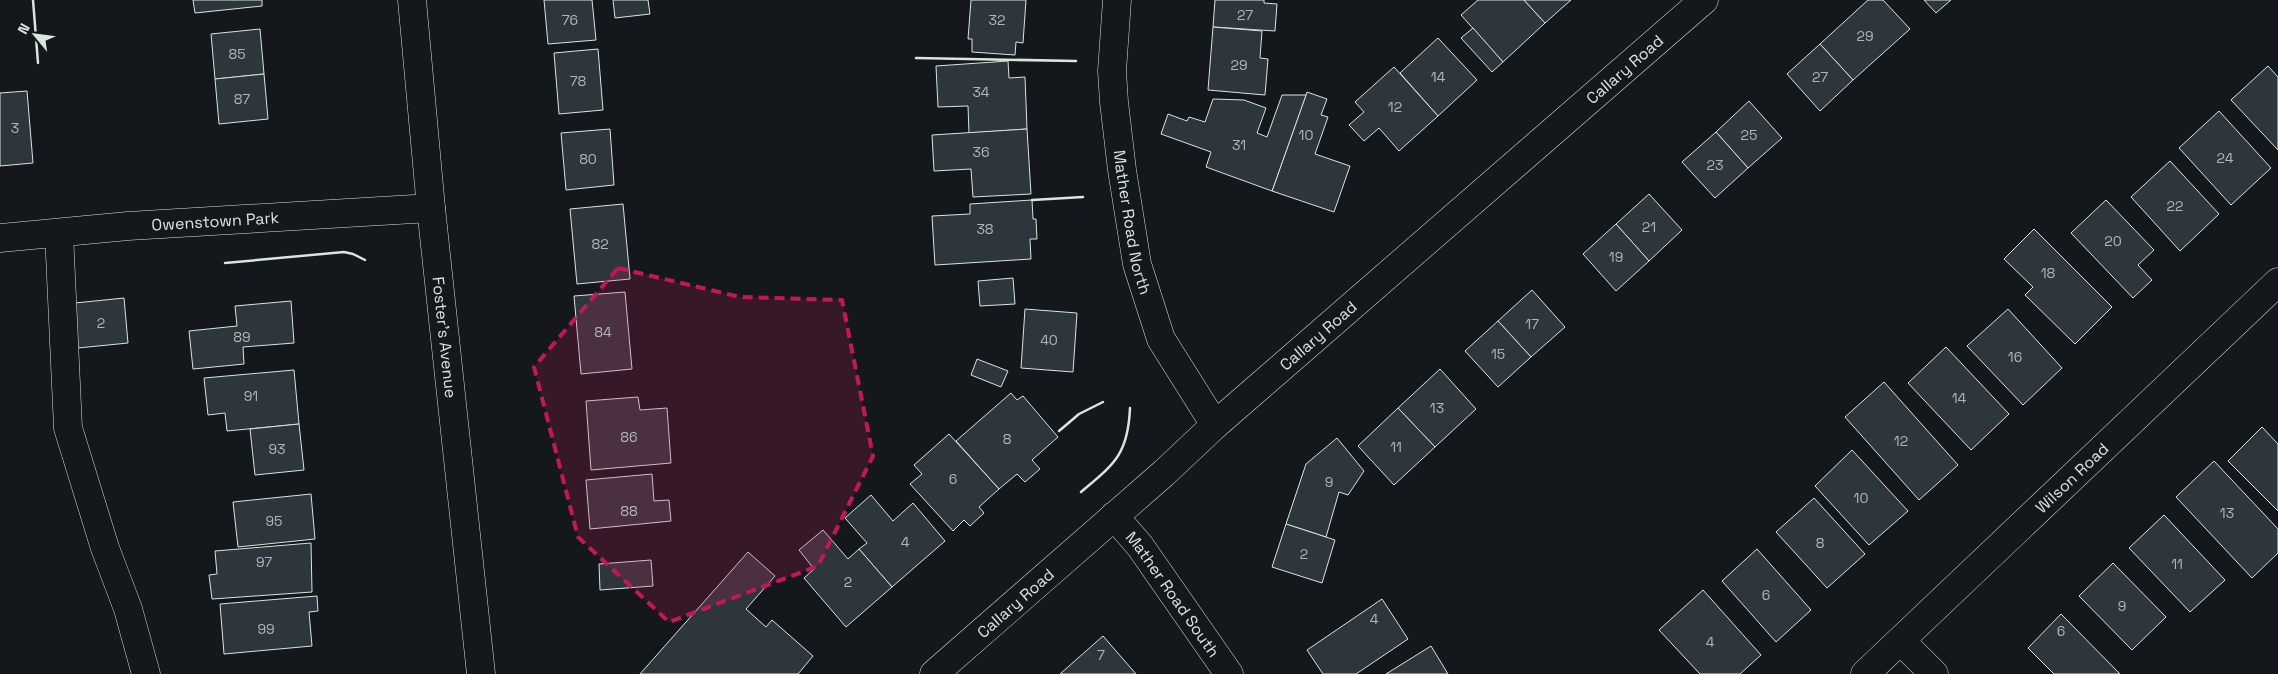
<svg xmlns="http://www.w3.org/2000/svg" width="2278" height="674" font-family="'Space Grotesk',sans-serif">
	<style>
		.building { fill: #2c363c; stroke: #d8e6dc }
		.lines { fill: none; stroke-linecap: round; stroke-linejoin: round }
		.minor-casing { stroke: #d8e6dc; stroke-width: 29 }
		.major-casing { stroke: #d8e6dc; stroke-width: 29 }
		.minor { stroke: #14181c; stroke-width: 28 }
		.major { stroke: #14181c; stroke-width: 28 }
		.wall { stroke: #d8e6dc; stroke-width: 2.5 }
		.marked { fill: #c2185b; fill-opacity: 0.2; stroke: #c2185b; stroke-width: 4; stroke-dasharray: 10 6; stroke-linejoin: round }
		.labels { text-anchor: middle; stroke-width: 4; stroke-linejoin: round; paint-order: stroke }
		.number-label { font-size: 14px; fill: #adbab4 }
		.street-label { font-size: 16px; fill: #d8e6dc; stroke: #14181c }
	</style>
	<rect width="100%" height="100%" fill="#14181c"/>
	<!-- building -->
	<g class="building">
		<path d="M 193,0 L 262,0 L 262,6 L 195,13 Z"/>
		<path d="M 544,0 L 592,0 L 596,40 L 548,44 Z"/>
		<path d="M 613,0 L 648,0 L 650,14 L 615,18 Z"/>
		<path d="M 971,0 L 1026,0 L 1023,43 L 1016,42 L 1015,55 L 972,52 L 972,39 L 968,39 Z"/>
		<path d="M 1215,0 L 1264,0 L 1264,3 L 1277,4 L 1275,31 L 1213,27 Z"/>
		<path d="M 1478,0 L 1524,0 L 1545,23 L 1503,62 L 1461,15 Z"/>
		<path d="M 1524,0 L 1571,0 L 1545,23 Z"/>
		<path d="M 1868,0 L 1883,0 L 1910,29 L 1853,80 L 1820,44 Z"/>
		<path d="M 1924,0 L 1951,0 L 1936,13 Z"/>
		<path d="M 1213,27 L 1262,31 L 1260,58 L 1268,59 L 1265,95 L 1208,90 Z"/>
		<path d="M 1473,28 L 1503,62 L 1492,72 L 1461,38 Z"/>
		<path d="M 260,29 L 264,74 L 215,79 L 211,34 Z"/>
		<path d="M 1438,38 L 1477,80 L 1438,116 L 1400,73 Z"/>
		<path d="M 1820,44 L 1853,80 L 1820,111 L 1787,74 Z"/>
		<path d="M 598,49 L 603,110 L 559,114 L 554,53 Z"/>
		<path d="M 1008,61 L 1009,78 L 1025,77 L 1027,129 L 969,133 L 968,106 L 938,107 L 936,66 Z"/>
		<path d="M 2268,66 L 2278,77 L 2278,150 L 2231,100 Z"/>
		<path d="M 1394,67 L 1438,116 L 1399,151 L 1379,128 L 1364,141 L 1349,125 L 1364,112 L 1355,102 Z"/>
		<path d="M 264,74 L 268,119 L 219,124 L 215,79 Z"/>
		<path d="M 27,91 L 33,163 L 0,166 L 0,93 Z"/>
		<path d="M 1307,92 L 1327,99 L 1321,115 L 1328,117 L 1315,154 L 1350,166 L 1334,212 L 1272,191 Z"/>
		<path d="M 1282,95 L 1306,95 L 1272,191 L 1206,167 L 1211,152 L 1161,134 L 1168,114 L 1187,121 L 1189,117 L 1205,122 L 1213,99 L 1244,100 L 1266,108 L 1257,133 L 1267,137 Z"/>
		<path d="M 1749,101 L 1782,138 L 1748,168 L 1716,132 Z"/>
		<path d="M 2219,111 L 2271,168 L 2231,205 L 2179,148 Z"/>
		<path d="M 610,129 L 614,185 L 566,190 L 561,133 Z"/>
		<path d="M 1027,129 L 1031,194 L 973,197 L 971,169 L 934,171 L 932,135 Z"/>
		<path d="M 1716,132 L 1748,168 L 1715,198 L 1682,162 Z"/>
		<path d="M 2170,161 L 2219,214 L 2180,251 L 2131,197 Z"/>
		<path d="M 1649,194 L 1682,230 L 1649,261 L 1616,224 Z"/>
		<path d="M 1032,200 L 1033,219 L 1036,219 L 1037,239 L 1030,239 L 1031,259 L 935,265 L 932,216 L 970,214 L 970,204 Z"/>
		<path d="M 2106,200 L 2154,250 L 2138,265 L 2152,280 L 2133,298 L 2071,233 Z"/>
		<path d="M 623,204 L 630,279 L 577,284 L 570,209 Z"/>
		<path d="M 1616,224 L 1649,261 L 1616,291 L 1583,254 Z"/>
		<path d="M 2034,229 L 2112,307 L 2075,344 L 2025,295 L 2033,287 L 2004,259 Z"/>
		<path d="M 1013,278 L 1015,304 L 980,306 L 978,281 Z"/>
		<path d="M 1532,290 L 1565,327 L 1531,357 L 1498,321 Z"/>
		<path d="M 625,292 L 632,369 L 581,374 L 574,296 Z"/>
		<path d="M 124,298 L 128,343 L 78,348 L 75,303 Z"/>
		<path d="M 291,301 L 294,343 L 243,347 L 244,364 L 193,369 L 189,331 L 237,326 L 235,306 Z"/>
		<path d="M 1025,309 L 1077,313 L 1073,372 L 1021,368 Z"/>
		<path d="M 2008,309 L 2062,368 L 2023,405 L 1967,346 Z"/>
		<path d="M 1498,321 L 1531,357 L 1498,387 L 1465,351 Z"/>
		<path d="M 1946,347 L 2009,414 L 1971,450 L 1908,383 Z"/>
		<path d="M 977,359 L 1008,371 L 1001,387 L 971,375 Z"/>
		<path d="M 1440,369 L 1476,409 L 1435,447 L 1398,408 Z"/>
		<path d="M 294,370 L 299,424 L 227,431 L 225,413 L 208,415 L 204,378 Z"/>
		<path d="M 1884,382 L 1958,465 L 1919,500 L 1845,417 Z"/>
		<path d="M 1011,393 L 1017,400 L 1023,396 L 1058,437 L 1032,460 L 1040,469 L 1025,482 L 1017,474 L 999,489 L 956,441 Z"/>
		<path d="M 638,397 L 640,410 L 667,408 L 671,463 L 591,470 L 586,401 Z"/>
		<path d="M 1398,408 L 1435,447 L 1394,485 L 1358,446 Z"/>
		<path d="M 299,424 L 304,470 L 255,475 L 250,429 Z"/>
		<path d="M 2262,427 L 2278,444 L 2278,511 L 2228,461 Z"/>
		<path d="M 949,434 L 999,489 L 979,507 L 984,513 L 970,526 L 964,520 L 953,531 L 910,484 L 922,474 L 914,465 Z"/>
		<path d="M 1337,438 L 1364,471 L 1348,495 L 1339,492 L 1326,537 L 1286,524 L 1306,464 Z"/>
		<path d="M 1852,450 L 1908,511 L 1869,545 L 1815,486 Z"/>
		<path d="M 2214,461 L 2278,529 L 2278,553 L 2252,578 L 2176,497 Z"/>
		<path d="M 652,474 L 654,501 L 669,500 L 671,521 L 590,529 L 586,480 Z"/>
		<path d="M 311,494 L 315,539 L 238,547 L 233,502 Z"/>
		<path d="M 871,495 L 893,521 L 913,503 L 945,541 L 892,587 L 859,549 L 867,543 L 845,518 Z"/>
		<path d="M 1814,498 L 1865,554 L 1827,588 L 1776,532 Z"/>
		<path d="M 2164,515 L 2225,580 L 2190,612 L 2129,548 Z"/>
		<path d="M 1286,524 L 1335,540 L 1322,583 L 1272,567 Z"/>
		<path d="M 823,530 L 848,559 L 859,549 L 892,587 L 846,627 L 804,578 L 814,569 L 799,550 Z"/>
		<path d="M 311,543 L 312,592 L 212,599 L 209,575 L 217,574 L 215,551 Z"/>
		<path d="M 1757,549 L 1811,610 L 1776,642 L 1722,581 Z"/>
		<path d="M 748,552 L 775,576 L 746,609 L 766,627 L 772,620 L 813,656 L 798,674 L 640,674 Z"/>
		<path d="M 651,560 L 653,586 L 600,590 L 599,564 Z"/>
		<path d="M 2113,563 L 2166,617 L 2132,650 L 2079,596 Z"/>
		<path d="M 1703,590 L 1761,655 L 1740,674 L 1700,674 L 1659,630 Z"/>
		<path d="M 317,596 L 318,611 L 309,612 L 312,646 L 224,654 L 220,604 Z"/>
		<path d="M 1382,599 L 1408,639 L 1356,674 L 1323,674 L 1307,650 Z"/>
		<path d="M 2061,614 L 2120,674 L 2054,674 L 2028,648 Z"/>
		<path d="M 1103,636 L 1136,674 L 1060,674 Z"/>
		<path d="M 1431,646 L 1448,674 L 1386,674 Z"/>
	</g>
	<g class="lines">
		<defs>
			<g id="minor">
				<path id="s1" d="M 1117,0 L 1112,71 L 1114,102 L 1122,170 L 1137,264 L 1161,339 L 1215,425"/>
				<path d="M 59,233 L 68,428 L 105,548 L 128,609 L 146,674"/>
				<path id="s2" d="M 0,238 L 128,226 L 431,208"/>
				<path id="s3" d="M 1114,516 L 1140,546 L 1229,674"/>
				<path d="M 1901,641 L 1934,674"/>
				<path id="s4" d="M 934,674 L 1164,473 L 1215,425 L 1704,0"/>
				<path id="s5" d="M 1865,674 L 2278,282"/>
			</g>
			<g id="major">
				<path id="s6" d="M 412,0 L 431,208 L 481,674"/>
			</g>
		</defs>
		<!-- minor casing -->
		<use href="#minor" class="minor-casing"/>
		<!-- major casing -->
		<use href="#major" class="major-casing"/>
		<!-- minor -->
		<use href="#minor" class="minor"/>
		<!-- major -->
		<use href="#major" class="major"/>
		<!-- wall -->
		<g class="wall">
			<path d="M 33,0 L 38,63"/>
			<path d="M 916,58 L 1076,61"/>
			<path d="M 1032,200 L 1083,197"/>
			<path d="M 225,263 L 344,252 L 353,254 L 365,260"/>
			<path d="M 1059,431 L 1079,414 L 1103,402"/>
			<path d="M 1081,492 C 1114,464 1128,455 1130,408"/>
		</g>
	</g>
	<!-- marked area -->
	<path class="marked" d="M 618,268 L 740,297 L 842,300 L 873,456 L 818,566 L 669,622 L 578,537 L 534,367 Z"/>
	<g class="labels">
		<!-- number labels -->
		<g class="number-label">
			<text x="1245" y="20">27</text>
			<text x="570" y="25">76</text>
			<text x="997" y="25">32</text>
			<text x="1865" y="41">29</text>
			<text x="237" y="59">85</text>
			<text x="1239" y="70">29</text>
			<text x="1438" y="82">14</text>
			<text x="1820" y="82">27</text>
			<text x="578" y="86">78</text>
			<text x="981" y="97">34</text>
			<text x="242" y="104">87</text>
			<text x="1395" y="112">12</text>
			<text x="15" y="133">3</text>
			<text x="1306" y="140">10</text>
			<text x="1749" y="140">25</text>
			<text x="1239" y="150">31</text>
			<text x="981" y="157">36</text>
			<text x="2225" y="163">24</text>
			<text x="588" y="164">80</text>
			<text x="1715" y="170">23</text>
			<text x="2175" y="211">22</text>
			<text x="1649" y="232">21</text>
			<text x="985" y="234">38</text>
			<text x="2113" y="246">20</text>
			<text x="600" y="249">82</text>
			<text x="1616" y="262">19</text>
			<text x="2048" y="278">18</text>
			<text x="101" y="328">2</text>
			<text x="1532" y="329">17</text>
			<text x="603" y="337">84</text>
			<text x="242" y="342">89</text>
			<text x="1049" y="345">40</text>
			<text x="1498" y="359">15</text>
			<text x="2015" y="362">16</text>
			<text x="251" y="401">91</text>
			<text x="1959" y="403">14</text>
			<text x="1437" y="413">13</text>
			<text x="629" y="442">86</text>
			<text x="1007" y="444">8</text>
			<text x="1901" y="446">12</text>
			<text x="1396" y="452">11</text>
			<text x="277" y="454">93</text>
			<text x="953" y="484">6</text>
			<text x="1329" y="487">9</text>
			<text x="1861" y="503">10</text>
			<text x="629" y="516">88</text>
			<text x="2227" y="518">13</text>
			<text x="274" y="526">95</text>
			<text x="905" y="547">4</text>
			<text x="1820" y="548">8</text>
			<text x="1304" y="559">2</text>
			<text x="264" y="567">97</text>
			<text x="2177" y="569">11</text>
			<text x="848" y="587">2</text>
			<text x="1766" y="600">6</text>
			<text x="2122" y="611">9</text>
			<text x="1374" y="624">4</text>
			<text x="266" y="634">99</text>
			<text x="2061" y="636">6</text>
			<text x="1710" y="647">4</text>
			<text x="1101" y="660">7</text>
		</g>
		<!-- street labels -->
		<g class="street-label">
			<text dy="6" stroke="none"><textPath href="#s4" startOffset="918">Callary Road</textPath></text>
			<text dy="6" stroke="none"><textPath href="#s2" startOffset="216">Owenstown Park</textPath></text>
			<text dy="6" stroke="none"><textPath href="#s1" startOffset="224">Mather Road North</textPath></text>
			<text dy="6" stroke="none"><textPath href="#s4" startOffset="512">Callary Road</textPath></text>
			<text dy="6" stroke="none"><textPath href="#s6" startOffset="339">Foster's Avenue</textPath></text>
			<text dy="6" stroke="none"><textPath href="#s5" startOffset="285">Wilson Road</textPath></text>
			<text dy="6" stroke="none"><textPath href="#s3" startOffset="98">Mather Road South</textPath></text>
			<text dy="6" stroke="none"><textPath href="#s4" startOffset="108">Callary Road</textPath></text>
		</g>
	</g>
	<!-- north arrow -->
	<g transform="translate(35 35) rotate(299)" stroke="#14181c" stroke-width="4" paint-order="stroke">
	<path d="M0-4L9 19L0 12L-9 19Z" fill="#d8e6dc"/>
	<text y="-8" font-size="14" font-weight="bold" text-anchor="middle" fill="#d8e6dc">N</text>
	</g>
</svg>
